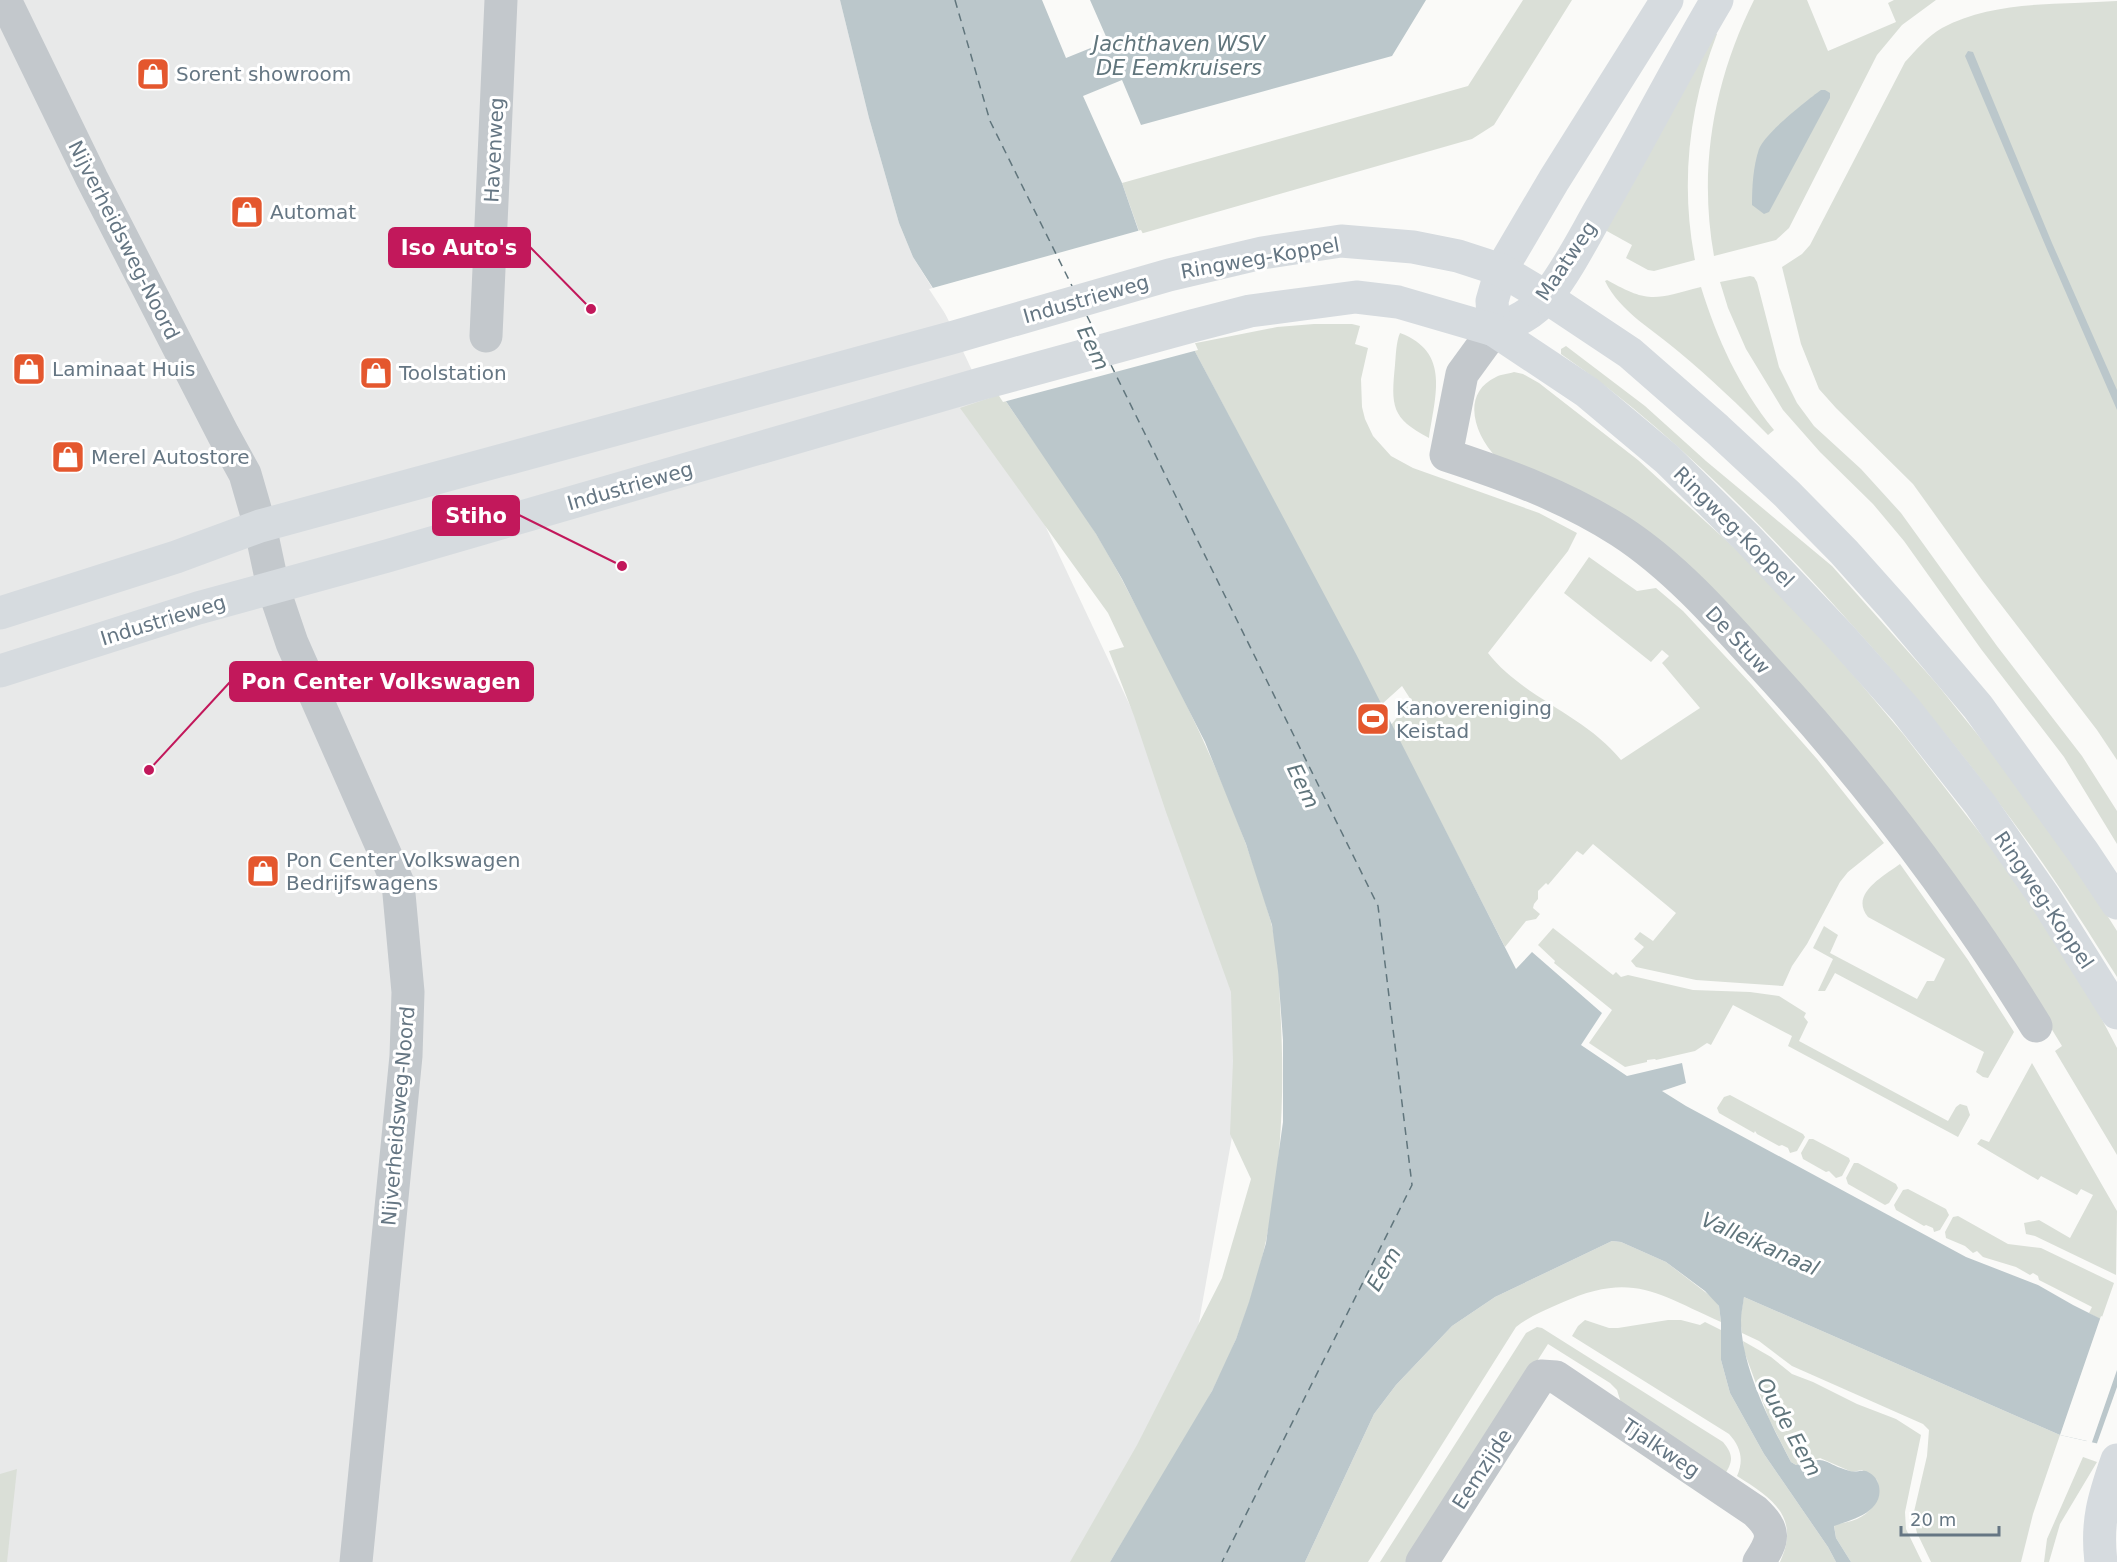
<svg xmlns="http://www.w3.org/2000/svg" width="2117" height="1562" font-family="'DejaVu Sans',sans-serif">
	<style>
		.built { fill: #e8e9e9 }
		.green { fill: #dadfd7 }
		.water { fill: #bbc7cb }
		.pier { fill: #fafaf8 }
		.lines { fill: none; stroke-linecap: round; stroke-linejoin: round }
		.ferry { stroke: #60757c; stroke-width: 1.5; stroke-dasharray: 8 6; stroke-linecap: butt }
		.minor { stroke: #c3c8cc; stroke-width: 33 }
		.major { stroke: #d6dbdf; stroke-width: 33 }
		.labels { text-anchor: middle; stroke-width: 6; stroke-linejoin: round; paint-order: stroke }
		.poi-label { font-size: 20px; fill: #657683; stroke: #fff; text-anchor: start }
		.street-label { font-size: 20px; fill: #657683; stroke: #fff }
		.water-label { font-size: 21px; font-style: italic; fill: #60757c; stroke: #fff }
		.leader { fill: none; stroke: #c2185b; stroke-width: 2 }
		.callout-dot { fill: #c2185b; stroke: #fff; stroke-width: 2 }
		.callout { fill: #c2185b; stroke: #c2185b; stroke-width: 2 }
		.callout-label { font-size: 21px; text-anchor: middle; font-weight: bold; fill: #fff }
	</style>
	<rect width="100%" height="100%" fill="#fafaf8"/>
	<!-- built -->
	<path class="built" d="M 0,0 L 840,0 L 869,118 L 899,223 L 913,257 L 936,294 L 1182,816 L 1252,1025 L 1197,1333 L 1082,1562 L 0,1562 Z"/>
	<!-- green -->
	<g class="green">
		<path d="M 1523,0 L 1572,0 L 1494,125 L 1472,139 L 1140,234 L 1122,183 L 1468,86 Z"/>
		<path d="M 1754,0 L 1807,0 L 1828,51 L 1896,22 L 1888,3 L 1894,0 L 1936,0 L 1902,25 L 1877,55 L 1789,228 L 1776,240 L 1714,256 C 1698,167 1714,80 1754,0 Z"/>
		<path d="M 2117,1 L 2117,760 L 2097,730 L 1982,580 L 1913,484 L 1836,408 L 1819,389 L 1801,344 L 1782,267 L 1802,254 L 1810,245 L 1905,62 C 1916,50 1928,36 1942,28 C 1994,0 2059,5 2117,1 Z"/>
		<path d="M 1708,30 L 1717,34 C 1689,106 1680,184 1695,260 L 1654,271 L 1648,270 L 1626,258 L 1632,245 L 1605,230 Z"/>
		<path d="M 1750,276 L 1754,277 L 1757,282 L 1779,367 L 1797,403 L 1814,426 L 1861,469 L 1901,513 L 1997,646 L 2082,756 L 2117,811 L 2117,844 L 2064,757 L 1981,649 L 1904,541 L 1873,504 L 1820,452 L 1783,410 L 1746,349 L 1728,308 L 1720,282 Z"/>
		<path d="M 1607,280 C 1650,304 1654,299 1701,287 C 1717,339 1739,387 1774,430 L 1768,435 C 1740,406 1710,378 1679,352 C 1654,330 1620,312 1605,281 Z"/>
		<path d="M 1314,324 L 1352,324 L 1360,326 L 1355,344 L 1368,348 L 1361,379 L 1362,407 L 1365,419 L 1373,436 L 1391,456 L 1413,468 L 1539,513 L 1577,533 L 1568,551 L 1488,653 C 1523,698 1585,715 1621,760 L 1700,708 L 1662,663 L 1669,656 L 1662,650 L 1651,662 L 1564,593 L 1589,557 L 1637,591 L 1656,588 L 1683,611 L 1751,684 L 1817,759 L 1884,843 L 1848,872 L 1840,882 L 1807,944 L 1792,966 L 1783,986 L 1696,980 L 1636,967 L 1631,961 L 1644,947 L 1634,939 L 1640,932 L 1653,941 L 1676,913 L 1593,844 L 1583,855 L 1577,851 L 1548,885 L 1546,883 L 1538,891 L 1538,899 L 1534,904 L 1533,908 L 1540,914 L 1536,919 L 1526,921 L 1505,947 L 1391,725 L 1411,700 L 1402,686 L 1381,705 L 1191,344 L 1277,327 Z"/>
		<path d="M 1400,333 C 1451,352 1435,396 1429,438 C 1391,418 1391,406 1395,365 C 1396,355 1396,342 1400,333 Z"/>
		<path d="M 1566,346 L 1645,406 L 1706,461 L 1832,566 L 1936,683 L 1990,750 L 2088,885 L 2117,931 L 2117,977 C 2088,931 2059,885 2027,841 C 1958,745 1881,655 1801,569 C 1728,491 1650,415 1561,354 L 1561,349 Z"/>
		<path d="M 1514,372 L 1523,374 L 1539,383 L 1638,460 L 1740,553 L 1811,627 L 1855,677 L 1904,735 L 1987,842 L 2034,910 L 2095,1006 L 2117,1048 L 2117,1155 L 2055,1051 L 2062,1046 L 2010,961 L 1730,612 L 1496,457 C 1475,435 1460,394 1496,377 C 1501,374 1508,374 1514,372 Z"/>
		<path d="M 1001,394 C 1033,442 1068,488 1098,537 C 1120,574 1139,612 1159,650 C 1204,737 1245,828 1271,922 C 1278,949 1279,978 1280,1005 C 1287,1117 1279,1234 1236,1339 C 1204,1418 1154,1489 1110,1562 L 1070,1562 L 1137,1445 L 1222,1278 L 1251,1179 L 1230,1134 L 1233,1061 L 1231,992 L 1166,812 L 1134,716 L 1109,651 L 1124,647 L 1108,613 L 960,408 Z"/>
		<path d="M 1900,864 L 1968,960 L 2014,1032 L 1988,1078 L 1983,1077 L 1976,1072 L 1984,1052 L 1835,973 L 1825,991 L 1818,991 L 1833,959 L 1813,948 L 1824,926 L 1838,935 L 1830,953 L 1917,999 L 1927,981 L 1934,981 L 1945,959 L 1868,917 C 1849,894 1884,876 1900,864 Z"/>
		<path d="M 1553,928 L 1613,975 L 1616,972 L 1621,977 L 1628,975 L 1693,990 L 1750,992 L 1779,996 L 1806,1013 L 1804,1017 L 1808,1022 L 1799,1041 L 1948,1121 L 1956,1107 L 1960,1104 L 1967,1106 L 1970,1115 L 1958,1137 L 1788,1046 L 1792,1036 L 1733,1005 L 1711,1045 L 1707,1043 L 1695,1051 L 1656,1060 L 1655,1059 L 1647,1060 L 1647,1062 L 1625,1067 L 1589,1043 L 1612,1010 L 1554,963 L 1555,961 L 1538,945 Z"/>
		<path d="M 2032,1063 L 2117,1211 L 2116,1275 L 2035,1236 L 2026,1234 L 2024,1223 L 2039,1220 L 2070,1238 L 2093,1195 L 2081,1189 L 2077,1195 L 2041,1176 L 2038,1180 L 1977,1144 L 1981,1139 L 1989,1142 Z"/>
		<path d="M 1730,1095 L 1803,1134 L 1805,1137 L 1797,1151 L 1790,1153 L 1788,1148 L 1782,1145 L 1779,1146 L 1757,1134 L 1755,1131 L 1754,1133 L 1719,1113 L 1717,1108 L 1724,1097 Z"/>
		<path d="M 1809,1139 L 1813,1139 L 1849,1158 L 1850,1161 L 1842,1176 L 1836,1178 L 1829,1171 L 1826,1172 L 1803,1159 L 1801,1153 Z"/>
		<path d="M 1854,1163 L 1858,1163 L 1896,1184 L 1898,1188 L 1889,1203 L 1885,1205 L 1848,1184 L 1846,1178 Z"/>
		<path d="M 1908,1189 L 1946,1209 L 1949,1215 L 1940,1230 L 1934,1232 L 1933,1228 L 1926,1225 L 1924,1226 L 1896,1210 L 1894,1205 L 1903,1190 Z"/>
		<path d="M 1958,1216 L 2008,1244 L 2041,1248 L 2114,1283 L 2101,1320 L 2089,1313 L 2092,1307 L 2039,1280 L 2038,1276 L 2033,1273 L 2030,1275 L 2016,1267 L 1983,1257 L 1977,1251 L 1973,1253 L 1965,1246 L 1946,1238 L 1945,1232 L 1953,1217 Z"/>
		<path d="M 1612,1241 L 1621,1242 L 1666,1262 L 1713,1298 L 1719,1306 L 1721,1322 C 1656,1293 1632,1271 1561,1303 C 1545,1310 1530,1316 1516,1327 L 1368,1562 L 1305,1562 L 1374,1414 L 1396,1385 L 1452,1326 L 1495,1297 Z"/>
		<path d="M 1744,1297 L 2060,1435 L 2033,1514 L 2021,1562 L 1931,1562 L 1917,1533 L 1913,1516 L 1927,1456 L 1929,1430 L 1923,1424 L 1792,1366 L 1759,1341 L 1742,1333 L 1740,1319 Z"/>
		<path d="M 1585,1320 L 1609,1328 L 1618,1328 L 1668,1320 L 1681,1320 L 1700,1325 L 1705,1322 L 1721,1330 L 1721,1360 L 1730,1393 L 1764,1454 L 1828,1547 L 1836,1562 L 1780,1562 C 1801,1517 1772,1498 1737,1476 C 1744,1460 1741,1447 1729,1434 L 1572,1336 L 1578,1326 Z"/>
		<path d="M 1537,1327 L 1542,1328 L 1723,1442 C 1735,1456 1732,1463 1724,1476 L 1621,1403 L 1617,1390 L 1610,1383 L 1548,1344 L 1409,1562 L 1380,1562 L 1526,1333 Z"/>
		<path d="M 1743,1341 L 1771,1357 L 1792,1374 L 1813,1382 L 1857,1404 L 1896,1419 L 1921,1435 L 1905,1512 L 1906,1529 L 1922,1562 L 1851,1562 L 1836,1538 L 1834,1525 C 1841,1523 1850,1522 1857,1519 C 1873,1512 1881,1496 1877,1480 L 1862,1470 L 1852,1472 L 1820,1458 L 1796,1465 L 1791,1462 L 1769,1419 L 1744,1351 Z"/>
		<path d="M 2083,1457 L 2097,1462 L 2060,1524 L 2049,1562 L 2044,1562 L 2047,1539 Z"/>
		<path d="M 17,1469 L 7,1562 L 0,1562 L 0,1474 Z"/>
	</g>
	<!-- water -->
	<g class="water">
		<path d="M 840,0 L 1042,0 L 1066,58 L 1108,41 L 1090,0 L 1426,0 L 1392,56 L 1141,125 L 1122,80 L 1083,96 L 1122,183 L 1140,235 L 1191,344 L 1356,654 L 1516,969 L 1532,952 L 1602,1013 L 1581,1045 L 1627,1076 L 1682,1063 L 1686,1083 L 1662,1091 L 1686,1106 L 1966,1257 L 2038,1285 L 2073,1305 L 2117,1327 L 2117,1448 L 2060,1435 L 1744,1297 C 1743,1305 1741,1313 1741,1320 C 1741,1366 1770,1422 1791,1462 L 1796,1465 C 1828,1454 1822,1463 1850,1471 C 1856,1473 1862,1469 1868,1472 C 1874,1475 1877,1479 1879,1486 C 1884,1512 1852,1520 1834,1526 L 1836,1538 L 1851,1562 L 1836,1562 L 1828,1547 L 1764,1454 L 1730,1393 L 1721,1360 L 1721,1322 L 1719,1306 L 1705,1291 L 1666,1262 L 1621,1242 L 1612,1241 L 1495,1297 L 1452,1326 L 1396,1385 L 1374,1414 L 1305,1562 L 1110,1562 L 1212,1391 L 1236,1339 L 1249,1302 L 1266,1243 L 1283,1122 L 1283,1040 L 1278,971 L 1272,925 L 1246,844 L 1205,742 L 1122,579 L 1096,534 L 1001,394 L 913,257 L 899,223 L 869,118 Z"/>
		<path d="M 1968,51 L 1973,52 L 2052,243 L 2117,390 L 2117,410 L 2046,247 L 1965,56 Z"/>
		<path d="M 1821,90 L 1825,90 L 1830,93 L 1830,98 L 1769,212 L 1764,214 L 1752,205 C 1752,187 1753,167 1759,149 C 1764,134 1807,100 1821,90 Z"/>
	</g>
	<!-- pier -->
	<g class="pier">
		<path d="M 1141,230 L 1175,298 L 1198,350 L 1003,402 L 929,289 Z"/>
		<path d="M 2101,1316 L 2117,1324 L 2117,1370 L 2091,1445 L 2086,1444 L 2087,1441 L 2060,1435 Z"/>
		<path d="M 2117,1387 L 2117,1451 L 2096,1446 Z"/>
	</g>
	<g class="lines">
		<!-- ferry -->
		<g class="ferry">
			<path d="M 955,0 L 990,121 L 1073,288"/>
			<path d="M 1087,316 L 1097,336"/>
			<path d="M 1111,365 L 1378,906 L 1412,1185 L 1222,1562"/>
		</g>
		<!-- minor -->
		<g class="minor">
			<path d="M 5,0 L 92,179 L 223,434 L 245,474 L 260,526 L 273,587 L 292,643 L 398,883 L 408,992 L 406,1056 L 356,1562"/>
			<path d="M 1494,330 L 1462,374 L 1446,455 C 1507,475 1565,496 1620,531 C 1674,566 1719,617 1762,665 C 1865,777 1957,897 2036,1026"/>
			<path d="M 486,336 L 501,0"/>
			<path d="M 1422,1562 L 1541,1376 L 1556,1377 L 1755,1511 C 1776,1531 1774,1539 1759,1562"/>
		</g>
		<!-- major -->
		<g class="major">
			<path d="M 1494,330 C 1515,322 1533,314 1547,296 C 1567,271 1583,239 1599,211 C 1640,141 1676,69 1717,0"/>
			<path d="M 1494,330 L 1492,301 L 1501,270 L 1554,180 L 1667,0"/>
			<path d="M 0,613 L 176,557 L 260,526 L 951,338 L 1169,275 L 1262,253 L 1341,241 L 1413,247 L 1458,256 L 1501,270 L 1546,297 L 1630,353 L 1717,429 L 1787,494 L 1844,552 L 1894,608 L 1978,707 L 2083,852 L 2117,903"/>
			<path d="M 0,671 L 198,608 L 387,556 L 980,384 L 1192,326 L 1250,311 L 1356,297 L 1398,302 L 1494,330 L 1587,392 L 1667,459 L 1748,539 L 1839,635 L 1905,709 L 1980,804 L 2045,898 L 2117,1013"/>
			<path d="M 2101,1562 C 2096,1522 2104,1497 2117,1460"/>
		</g>
	</g>
	<!-- icons -->
	<defs>
		<symbol id="shop-square" viewBox="-11 -11 22 22"><rect x="-9" y="-9" width="18" height="18" rx="4" fill="#e4572e" stroke="#fff"/><path d="M-5-2.5h2.3a2.7 3.5 0 0 1 5.4 0H5L5.5 6h-11ZM-1.5-2.5h3a1.5 2.3 0 0 0-3 0Z" fill="#fff"/></symbol>
		<symbol id="stadium-square" viewBox="-11 -11 22 22"><rect x="-9" y="-9" width="18" height="18" rx="4" fill="#e4572e" stroke="#fff"/><path d="M0-5a6.5 5 0 1 0 0 10a6.5 5 0 1 0 0-10ZM-3.5-1.8h7v3.6h-7Z" fill="#fff"/></symbol>
	</defs>
	<g fill-rule="evenodd">
		<use href="#shop-square" x="134" y="55" width="38" height="38"/>
		<use href="#shop-square" x="228" y="193" width="38" height="38"/>
		<use href="#shop-square" x="10" y="350" width="38" height="38"/>
		<use href="#shop-square" x="357" y="354" width="38" height="38"/>
		<use href="#shop-square" x="49" y="438" width="38" height="38"/>
		<use href="#stadium-square" x="1354" y="700" width="38" height="38"/>
		<use href="#shop-square" x="244" y="852" width="38" height="38"/>
	</g>
	<g class="labels">
		<!-- poi labels -->
		<g class="poi-label">
			<text x="176" y="81">Sorent showroom</text>
			<text x="270" y="219">Automat</text>
			<text x="52" y="376">Laminaat Huis</text>
			<text x="399" y="380">Toolstation</text>
			<text x="91" y="464">Merel Autostore</text>
			<text x="1396" y="715">Kanovereniging<tspan x="1396" dy="23">Keistad</tspan></text>
			<text x="286" y="867">Pon Center Volkswagen<tspan x="286" dy="23">Bedrijfswagens</tspan></text>
		</g>
		<!-- street labels -->
		<g class="street-label">
			<text transform="translate(494 150) rotate(-87)" y="7">Havenweg</text>
			<text transform="translate(124 240) rotate(63)" y="7">Nijverheidsweg-Noord</text>
			<text transform="translate(1260 258) rotate(-10)" y="7">Ringweg-Koppel</text>
			<text transform="translate(1566 261) rotate(-56)" y="7">Maatweg</text>
			<text transform="translate(1086 299) rotate(-16)" y="7">Industrieweg</text>
			<text transform="translate(630 486) rotate(-16)" y="7">Industrieweg</text>
			<text transform="translate(1734 527) rotate(45)" y="7">Ringweg-Koppel</text>
			<text transform="translate(163 620) rotate(-17)" y="7">Industrieweg</text>
			<text transform="translate(1738 640) rotate(47)" y="7">De Stuw</text>
			<text transform="translate(2044 900) rotate(56)" y="7">Ringweg-Koppel</text>
			<text transform="translate(398 1116) rotate(-85)" y="7">Nijverheidsweg-Noord</text>
			<text transform="translate(1661 1448) rotate(34)" y="7">Tjalkweg</text>
			<text transform="translate(1482 1469) rotate(-57)" y="7">Eemzijde</text>
		</g>
		<!-- water labels -->
		<g class="water-label">
			<text x="1179" y="51">Jachthaven WSV<tspan x="1179" dy="24">DE Eemkruisers</tspan></text>
			<text transform="translate(1093 348) rotate(64)" y="7">Eem</text>
			<text transform="translate(1303 786) rotate(64)" y="7">Eem</text>
			<text transform="translate(1760 1244) rotate(24)" y="7">Valleikanaal</text>
			<text transform="translate(1384 1269) rotate(-60)" y="7">Eem</text>
			<text transform="translate(1789 1427) rotate(61)" y="7">Oude Eem</text>
		</g>
	</g>
	<!-- callouts -->
	<path class="leader" d="M591 309L530 247M622 566L519 515M149 770L230 682"/>
	<g class="callout-dot">
		<circle cx="591" cy="309" r="6"/>
		<circle cx="622" cy="566" r="6"/>
		<circle cx="149" cy="770" r="6"/>
	</g>
	<g class="callout">
		<rect x="389" y="228" width="141" height="39" rx="6"/>
		<rect x="433" y="496" width="86" height="39" rx="6"/>
		<rect x="230" y="662" width="303" height="39" rx="6"/>
	</g>
	<g class="callout-label">
		<text x="459" y="255">Iso Auto's</text>
		<text x="476" y="523">Stiho</text>
		<text x="381" y="689">Pon Center Volkswagen</text>
	</g>
	<!-- scale -->
	<path d="M1901 1526v9h98v-9" fill="none" stroke="#657683" stroke-width="3"/>
	<text x="1910" y="1526" font-size="18" fill="#657683" stroke="#ffffff" stroke-width="4.5" paint-order="stroke">20 m</text>
</svg>
